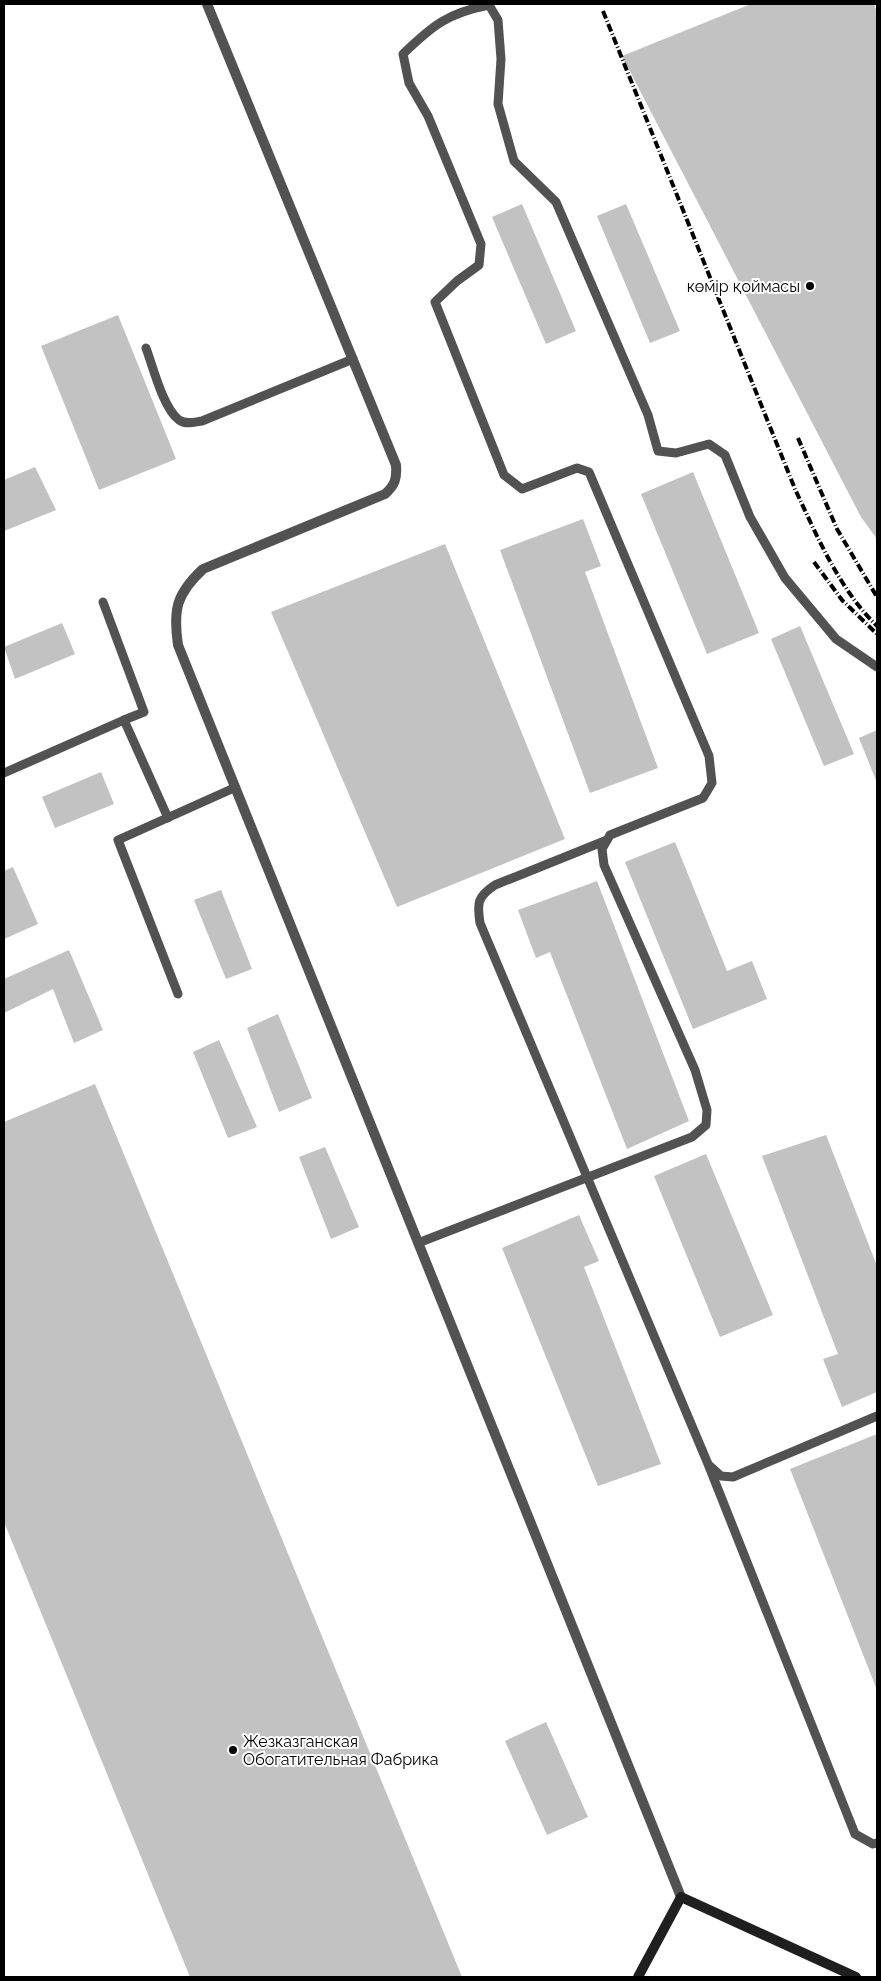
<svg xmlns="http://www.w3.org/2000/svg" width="881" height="1981" font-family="Raleway,sans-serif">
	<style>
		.building { fill: #c2c2c2 }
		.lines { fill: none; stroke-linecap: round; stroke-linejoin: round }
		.service { stroke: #525252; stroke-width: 9 }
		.tertiary { stroke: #525252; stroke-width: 10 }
		.secondary { stroke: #1f1f1f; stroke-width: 10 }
		.rail { stroke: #000; stroke-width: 4; stroke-dasharray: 8 2.5 1 2.5; stroke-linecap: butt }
		.poi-dot { fill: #000; stroke: #fff; stroke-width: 2 }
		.labels { text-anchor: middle; stroke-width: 4; stroke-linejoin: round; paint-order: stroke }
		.poi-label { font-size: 16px; fill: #000; stroke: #fff; text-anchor: end }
	</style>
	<rect width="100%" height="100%" fill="#fff"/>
	<!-- building -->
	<g class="building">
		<path d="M 751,4 L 874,4 L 877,13 L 877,539 L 861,517 L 622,56 Z"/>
		<path d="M 522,204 L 576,331 L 546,344 L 492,217 Z"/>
		<path d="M 626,204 L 680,331 L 650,343 L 597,216 Z"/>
		<path d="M 118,315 L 176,459 L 99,490 L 41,346 Z"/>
		<path d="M 35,467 L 56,510 L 4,531 L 4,480 Z"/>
		<path d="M 693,472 L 759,633 L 707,654 L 641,494 Z"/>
		<path d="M 583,519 L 601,566 L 585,572 L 658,768 L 590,793 L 500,550 Z"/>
		<path d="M 445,544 L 565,839 L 397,907 L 271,612 Z"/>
		<path d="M 62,623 L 75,654 L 15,679 L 4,647 Z"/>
		<path d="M 800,626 L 854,754 L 824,766 L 771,639 Z"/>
		<path d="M 877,730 L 877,783 L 859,738 Z"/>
		<path d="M 101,772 L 114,804 L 55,828 L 42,797 Z"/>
		<path d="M 675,842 L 727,971 L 752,961 L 767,999 L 693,1029 L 625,862 Z"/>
		<path d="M 13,867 L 38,924 L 4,939 L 4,871 Z"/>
		<path d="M 597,881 L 689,1121 L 627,1149 L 550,952 L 536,958 L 518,910 Z"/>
		<path d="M 221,890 L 252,969 L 226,979 L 194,900 Z"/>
		<path d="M 69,950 L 103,1030 L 74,1043 L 53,989 L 4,1013 L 4,979 Z"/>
		<path d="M 278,1014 L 312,1098 L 279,1112 L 247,1028 Z"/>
		<path d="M 219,1040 L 257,1127 L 228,1138 L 193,1052 Z"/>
		<path d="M 95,1084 L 462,1977 L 190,1977 L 4,1522 L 4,1122 Z"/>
		<path d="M 826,1135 L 877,1266 L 877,1392 L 842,1407 L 823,1359 L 838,1354 L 762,1156 Z"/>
		<path d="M 325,1147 L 359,1227 L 331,1239 L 299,1157 Z"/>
		<path d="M 706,1154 L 773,1315 L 720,1337 L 654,1176 Z"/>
		<path d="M 579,1215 L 599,1261 L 584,1267 L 661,1464 L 598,1486 L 502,1248 Z"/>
		<path d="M 877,1434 L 877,1690 L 790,1469 Z"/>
		<path d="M 546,1722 L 588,1817 L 547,1835 L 505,1741 Z"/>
	</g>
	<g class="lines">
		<!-- service -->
		<g class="service">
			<path d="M 146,348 C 153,367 163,408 179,420 C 186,425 195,422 202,421 L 353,359"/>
			<path d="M 103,602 L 144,712 L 124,720 L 168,818"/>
			<path d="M 4,773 L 124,720"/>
			<path d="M 607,840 L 495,885 C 477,897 477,903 480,923 L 708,1464 L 855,1834 L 873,1844 L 877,1843"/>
			<path d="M 178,994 L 118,840 L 234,788"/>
			<path d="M 418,1243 L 692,1137 L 706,1125 L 707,1110 L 695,1070 L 604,865 L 602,849 L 610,835 L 703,798 L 712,783 L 709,756 L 589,472 L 577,468 L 522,489 L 504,475 L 435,302 L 457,281 L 479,265 L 481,244 L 428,116 L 409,83 L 403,54 C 433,25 448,13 489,5 L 498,20 L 501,59 L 498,104 L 514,161 L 556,202 L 648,415 L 658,451 L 676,453 L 709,444 L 725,455 L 750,517 L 785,578 L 836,639 L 877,667"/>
			<path d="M 710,1466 L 721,1476 L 733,1477 L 877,1416"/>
		</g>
		<!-- tertiary -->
		<path class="tertiary" d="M 207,4 L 396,465 C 397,479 395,485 385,494 L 203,569 C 176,594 173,610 178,645 L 681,1897"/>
		<!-- secondary -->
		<path class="secondary" d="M 638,1977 L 681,1897 L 856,1977"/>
		<!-- rail -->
		<g class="rail">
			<path d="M 603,11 L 795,489 C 817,536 839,589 877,626"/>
			<path d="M 798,438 L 837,529 L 877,597"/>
			<path d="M 814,562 L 842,600 L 877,634"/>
		</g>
	</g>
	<!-- markers -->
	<g class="poi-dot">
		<circle cx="810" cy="286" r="5"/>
		<circle cx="233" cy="1750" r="5"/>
	</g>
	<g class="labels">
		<!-- poi labels -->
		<g class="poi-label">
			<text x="800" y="292">көмір қоймасы</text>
			<text x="243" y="1747" text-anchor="start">Жезказганская<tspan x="243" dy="18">Обогатительная Фабрика</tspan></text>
		</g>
	</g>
	<!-- border -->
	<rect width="881" height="1981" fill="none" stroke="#000000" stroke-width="10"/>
</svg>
